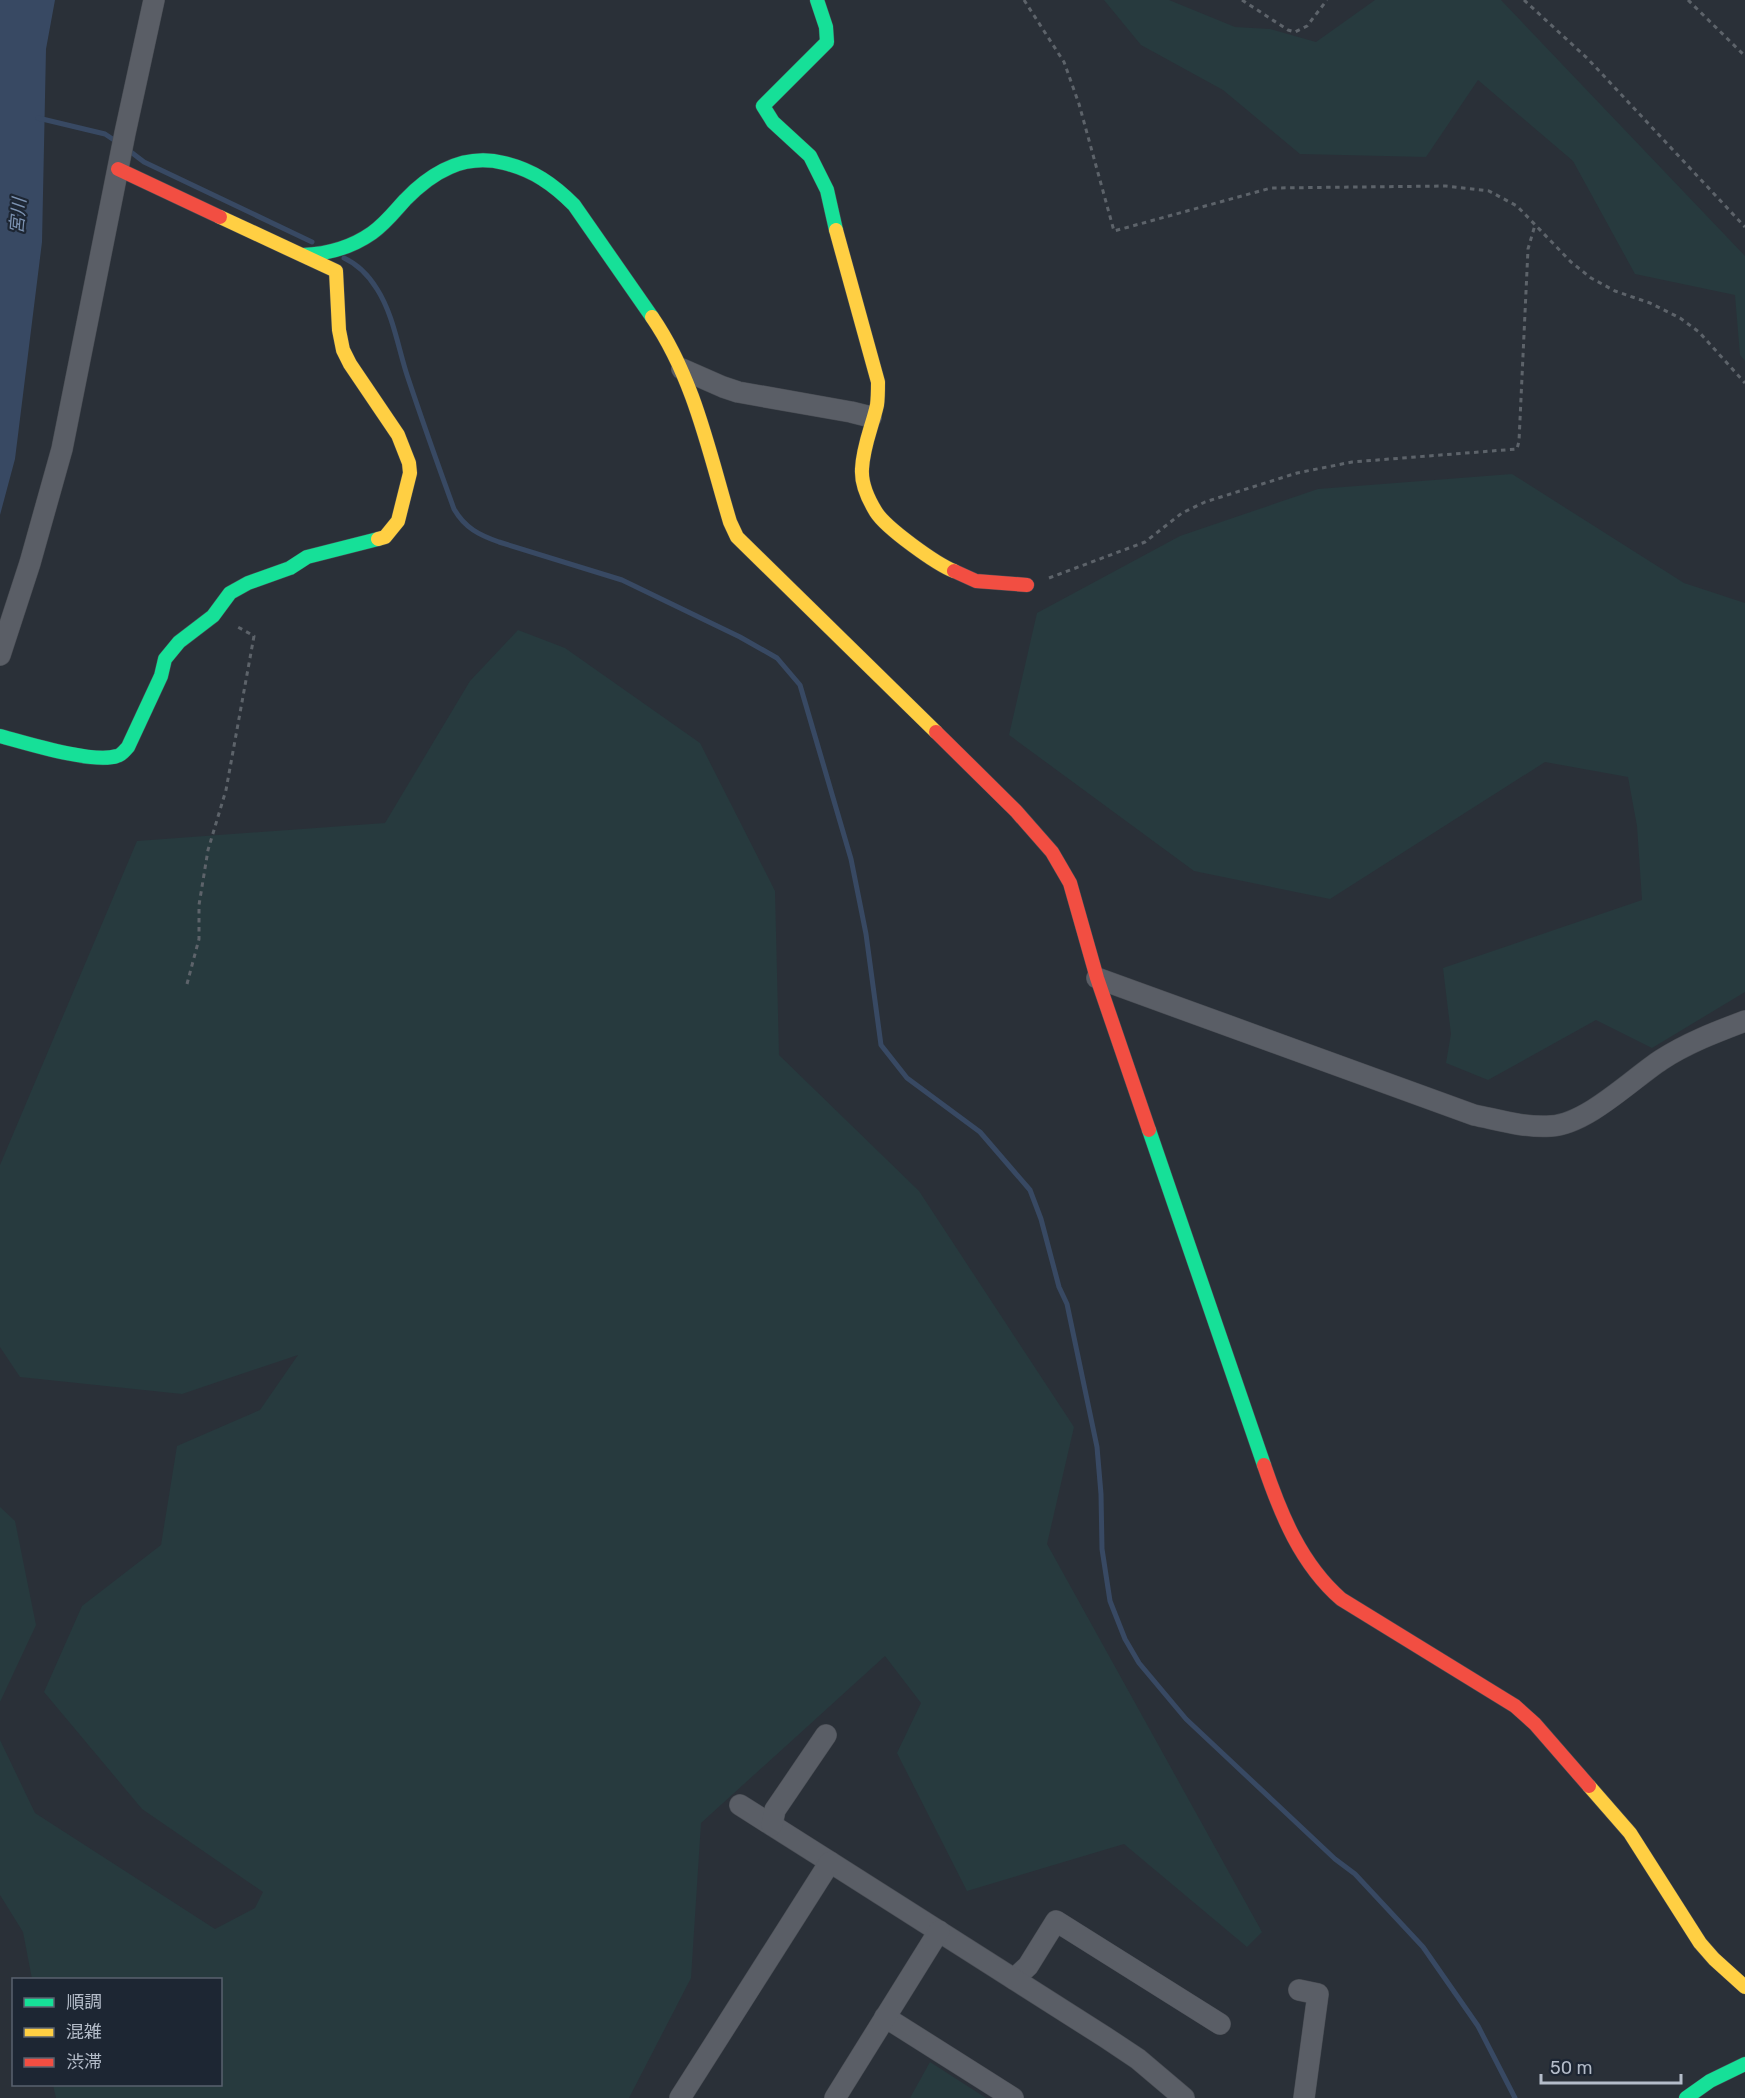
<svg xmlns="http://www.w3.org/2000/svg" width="1745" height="2098" font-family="Rubik,'Noto Sans JP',sans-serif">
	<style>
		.green { fill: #273a3e }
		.water { fill: #384963 }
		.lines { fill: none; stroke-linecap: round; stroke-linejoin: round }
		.stream { stroke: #384963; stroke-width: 5 }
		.street-casing { stroke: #484c53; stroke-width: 22 }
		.fast-casing { stroke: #484c53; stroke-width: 15 }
		.slow-casing { stroke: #484c53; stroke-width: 15 }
		.jam-casing { stroke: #484c53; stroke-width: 15 }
		.path { stroke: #5d636a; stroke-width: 3; stroke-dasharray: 4.5 4.5; stroke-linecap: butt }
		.street { stroke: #5a5e66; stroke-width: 21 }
		.fast { stroke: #16e098; stroke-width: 14 }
		.slow { stroke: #ffcf43; stroke-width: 14 }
		.jam { stroke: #f24e42; stroke-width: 14 }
		.labels { text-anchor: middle; stroke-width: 4.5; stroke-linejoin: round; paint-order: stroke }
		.water-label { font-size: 18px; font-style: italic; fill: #7c92b1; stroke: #1d2633 }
	</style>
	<rect width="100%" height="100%" fill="#2a3038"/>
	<!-- green -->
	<g class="green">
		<path d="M 1104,0 L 1169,0 L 1235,27 L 1270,29 L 1316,42 L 1375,0 L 1501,0 L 1745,256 L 1745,361 L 1740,355 L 1735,295 L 1635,274 L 1573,161 L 1478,80 L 1426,157 L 1300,154 L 1223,90 L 1141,45 Z"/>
		<path d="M 1512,474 L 1684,583 L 1745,603 L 1745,992 L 1652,1048 L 1596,1020 L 1488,1080 L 1446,1063 L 1451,1034 L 1443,968 L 1642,900 L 1637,826 L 1628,777 L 1545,762 L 1330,899 L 1194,871 L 1009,735 L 1037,613 L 1180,536 L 1318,489 Z"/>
		<path d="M 518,630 L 565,648 L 700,743 L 775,891 L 779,1055 L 919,1191 L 1074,1427 L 1047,1544 L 1262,1932 L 1247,1947 L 1124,1844 L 967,1891 L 897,1753 L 921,1703 L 885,1656 L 701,1823 L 691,1978 L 629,2098 L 56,2098 L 53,2085 L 220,2084 L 220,1980 L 32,1979 L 23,1932 L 0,1895 L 0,1740 L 35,1813 L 215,1929 L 255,1908 L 263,1892 L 142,1809 L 44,1692 L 82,1606 L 161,1545 L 177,1446 L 260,1410 L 298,1355 L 182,1394 L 20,1377 L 0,1347 L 0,1165 L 137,841 L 385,823 L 470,681 Z"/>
		<path d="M 0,1507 L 15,1521 L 36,1625 L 0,1702 Z"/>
		<path d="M 930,2062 L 986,2098 L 910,2098 Z"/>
	</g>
	<!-- water -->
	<path class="water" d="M 0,0 L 55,0 L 46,49 L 42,242 L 15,459 L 0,515 Z"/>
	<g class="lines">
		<!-- stream -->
		<g class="stream">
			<path d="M 38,118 L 105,134 L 117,142"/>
			<path d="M 127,149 L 144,162 L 312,242"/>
			<path d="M 344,258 C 357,264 369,276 377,289 C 393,314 398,347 407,375 C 422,420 438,465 454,509 C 465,528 479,535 499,542 L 622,580 L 740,637 L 777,658 L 800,685 L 851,859 L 866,934 L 881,1045 L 907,1078 L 980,1132 L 1030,1190 L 1041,1219 L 1059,1287 L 1067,1304 L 1097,1447 L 1101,1494 L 1102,1549 L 1110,1601 L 1125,1639 L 1139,1663 L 1186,1719 L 1335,1859 L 1355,1874 L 1423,1947 L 1478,2026 L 1515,2098"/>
		</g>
		<defs>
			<g id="street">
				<path d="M 682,369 L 723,387 L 738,392 L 851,412 L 871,417"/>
				<path d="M 0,655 L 30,563 L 62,449 L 125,133 L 154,0"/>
				<path d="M 1097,978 L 1474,1115 C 1499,1120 1525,1128 1551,1126 C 1587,1124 1632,1079 1661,1060 C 1687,1043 1716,1032 1745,1021"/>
				<path d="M 740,1805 L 830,1862"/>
				<path d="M 772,1825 L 775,1810 L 826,1735"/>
				<path d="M 1014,1979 L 1028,1966 L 1056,1921 L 1220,2024"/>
				<path d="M 1299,1990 L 1318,1994 L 1304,2098"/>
				<path d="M 885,2017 L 1013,2098"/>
				<path d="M 680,2098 L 830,1862 L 1105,2037 L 1138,2059 L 1184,2098"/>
				<path d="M 835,2098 L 939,1931"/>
			</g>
			<g id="fast">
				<path d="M 817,0 L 826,27 L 827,42 L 763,106 L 773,122 L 810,156 L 827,190 L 836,230"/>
				<path d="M 303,255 C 328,254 352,247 372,233 C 385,224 395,211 405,200 C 432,172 464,153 504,163 C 533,170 553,184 574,205 L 652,317"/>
				<path d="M 0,736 C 26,743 93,764 117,756 C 122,755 125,750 128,747 L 161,676 L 165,659 L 179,642 L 213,616 L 230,593 L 248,583 L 290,568 L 307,557 L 378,539"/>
				<path d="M 1149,1130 L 1264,1465"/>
				<path d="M 1686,2098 L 1710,2081 L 1745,2064"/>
			</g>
			<g id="slow">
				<path d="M 220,217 L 336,271 L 339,330 L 343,350 L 350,364 L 398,435 L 409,463 L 410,473 L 398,521 L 385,537 L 378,539"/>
				<path d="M 836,230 L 878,382 C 878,390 878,398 877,405 C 872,427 863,446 862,469 C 861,484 868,499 876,512 C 886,528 936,564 954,571"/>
				<path d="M 652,317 C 694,378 709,452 730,522 L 737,537 L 936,732"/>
				<path d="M 1589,1786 L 1630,1833 L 1700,1943 L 1714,1959 L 1745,1987"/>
			</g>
			<g id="jam">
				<path d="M 118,169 L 220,217"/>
				<path d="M 954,571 L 976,581 L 1027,585"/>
				<path d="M 936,732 L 1016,811 L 1052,852 L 1070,883 L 1097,978 L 1149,1130"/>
				<path d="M 1264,1465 C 1281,1515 1301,1564 1341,1599 L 1515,1706 L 1535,1724 L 1589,1786"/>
			</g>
		</defs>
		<!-- street casing -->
		<use href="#street" class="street-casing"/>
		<!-- fast casing -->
		<use href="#fast" class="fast-casing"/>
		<!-- slow casing -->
		<use href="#slow" class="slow-casing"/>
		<!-- jam casing -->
		<use href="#jam" class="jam-casing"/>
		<!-- path -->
		<g class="path">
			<path d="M 1024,0 L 1064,62 L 1079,104 L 1114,231 L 1271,188 L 1446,186 L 1489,191 L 1517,206 L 1571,262 L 1591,278 L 1615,291 L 1650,303 L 1680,318 L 1699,332 L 1745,383"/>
			<path d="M 1242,0 L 1288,30 L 1295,32 L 1307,26 L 1327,0"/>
			<path d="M 1524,0 L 1588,59 L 1745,227"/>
			<path d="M 1688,0 L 1745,56"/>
			<path d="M 1049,578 L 1145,542 L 1182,513 L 1205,502 L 1297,473 L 1352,462 L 1517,449 L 1519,441 L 1528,249 L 1535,225"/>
			<path d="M 187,984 L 199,939 L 199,905 L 208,850 L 226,790 L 254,636 L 236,626"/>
		</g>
		<!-- street -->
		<use href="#street" class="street"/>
		<!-- fast -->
		<use href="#fast" class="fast"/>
		<!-- slow -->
		<use href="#slow" class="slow"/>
		<!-- jam -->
		<use href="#jam" class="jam"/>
	</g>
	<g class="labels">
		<!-- water labels -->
		<g class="water-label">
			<text transform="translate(18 216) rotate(-85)" y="6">宮川</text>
		</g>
	</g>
	<!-- legend -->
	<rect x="12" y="1978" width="210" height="108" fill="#1d2633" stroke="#59626f" stroke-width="1.5"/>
	<rect x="24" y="1998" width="30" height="9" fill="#16e098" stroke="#59626f" stroke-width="1.5"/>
	<text x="66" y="2008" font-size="18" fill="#b4bcc9">順調</text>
	<rect x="24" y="2028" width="30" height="9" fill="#ffcf43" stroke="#59626f" stroke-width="1.5"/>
	<text x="66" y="2038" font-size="18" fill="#b4bcc9">混雑</text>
	<rect x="24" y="2058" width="30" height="9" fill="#f24e42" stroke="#59626f" stroke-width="1.5"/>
	<text x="66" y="2068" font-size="18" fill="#b4bcc9">渋滞</text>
	<!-- scale -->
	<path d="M1541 2074v9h140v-9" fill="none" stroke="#b4bcc9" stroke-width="3"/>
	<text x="1550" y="2074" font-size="18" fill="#b4bcc9" stroke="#1d2633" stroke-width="4.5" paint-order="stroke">50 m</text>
</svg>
